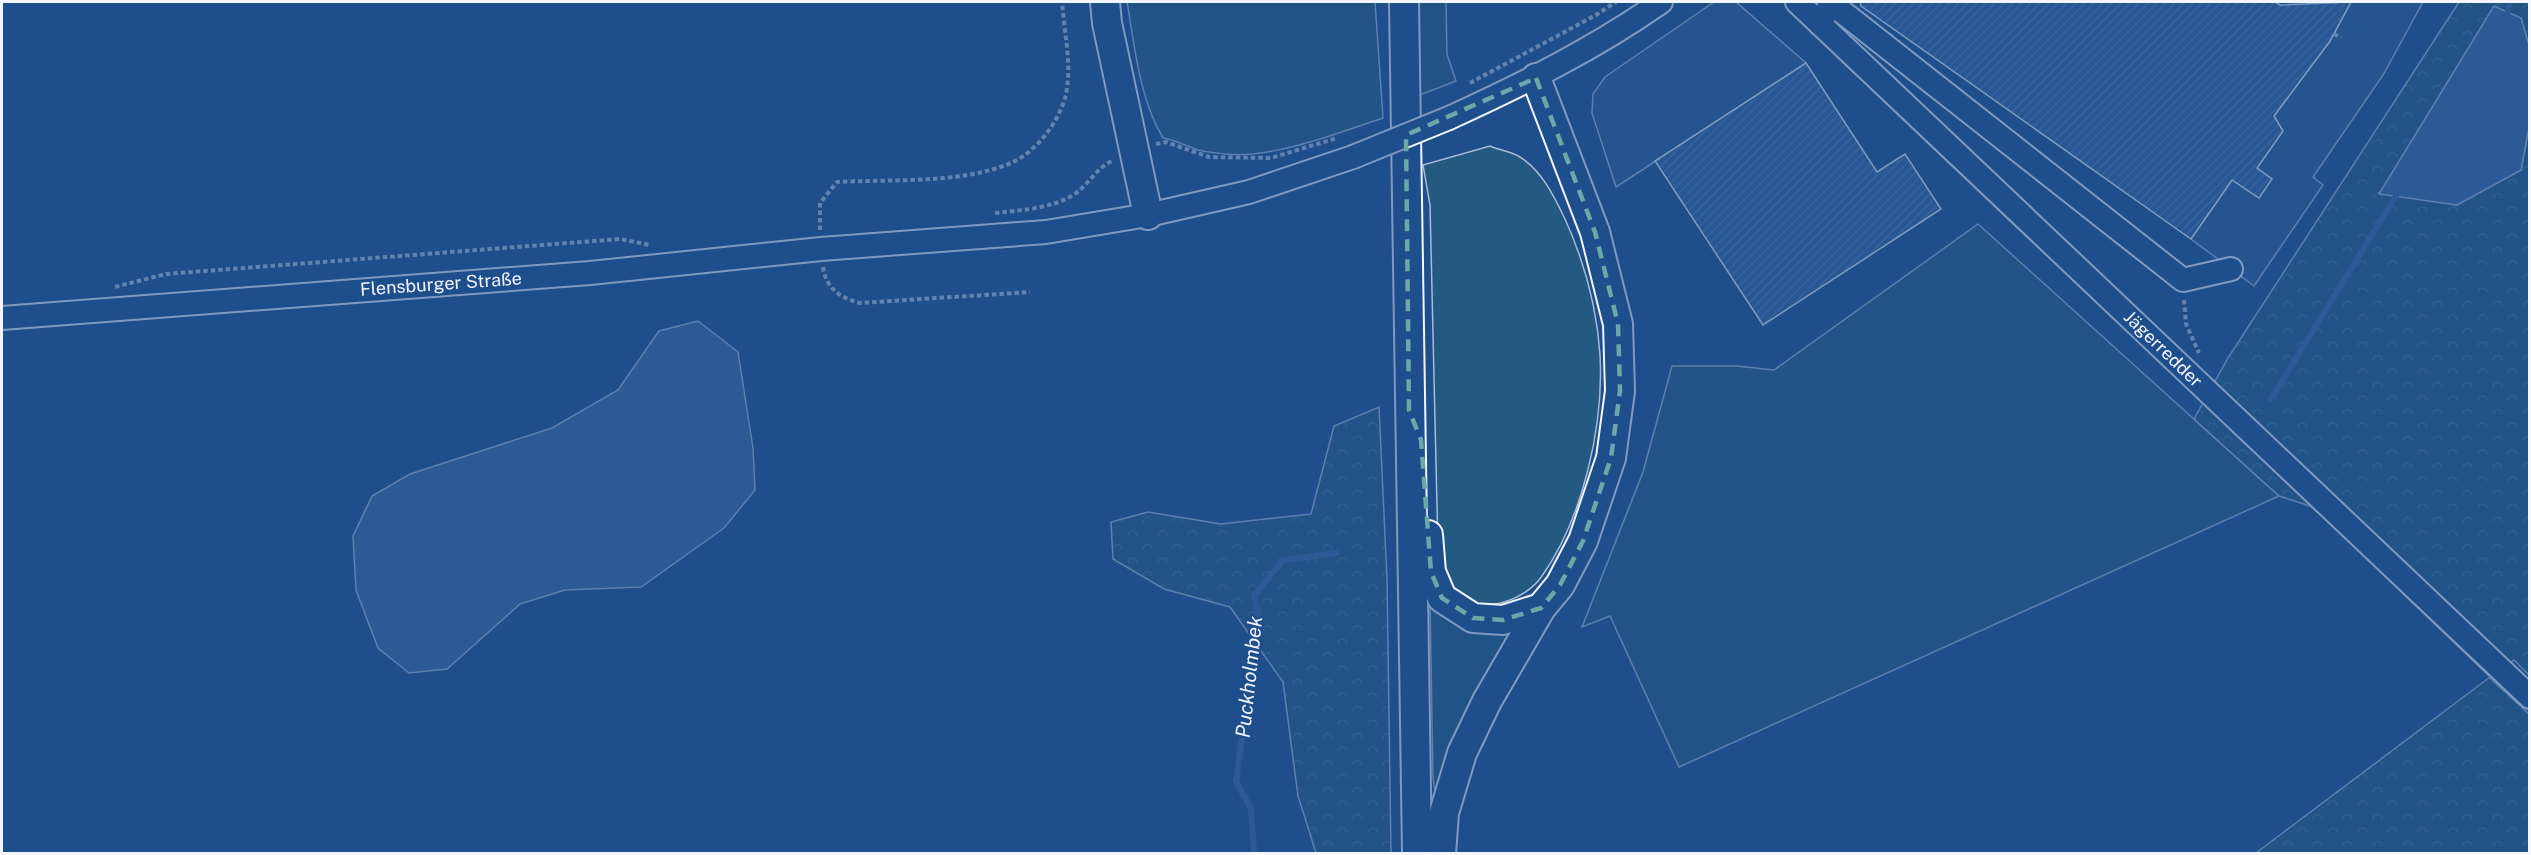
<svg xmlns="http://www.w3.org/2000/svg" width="2531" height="855" font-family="'Public Sans',sans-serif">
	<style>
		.green { fill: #245a82; stroke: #a8bbd7; stroke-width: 1.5 }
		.forest { fill: url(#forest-crowns); stroke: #a8bbd7; stroke-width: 1.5 }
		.parking { fill: #305b95; stroke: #a8bbd7; stroke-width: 1.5 }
		.water { fill: #3b69a3; stroke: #a8bbd7; stroke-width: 1.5 }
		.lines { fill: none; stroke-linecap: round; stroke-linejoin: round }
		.stream { stroke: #3b69a3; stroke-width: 6 }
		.building { fill: url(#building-hatch); stroke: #f2f6ff; stroke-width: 1.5 }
		.minor-casing { stroke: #f2f6ff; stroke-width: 26 }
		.major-casing { stroke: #f2f6ff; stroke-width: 32 }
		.path { stroke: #b3c4dc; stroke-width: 4; stroke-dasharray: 4.5 3; stroke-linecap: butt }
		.minor { stroke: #1f4e8c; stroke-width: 22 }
		.major { stroke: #1f4e8c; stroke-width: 28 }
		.minor-bridge-casing { stroke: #f2f6ff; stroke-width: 26; stroke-linecap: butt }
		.minor-bridge { stroke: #1f4e8c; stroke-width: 22 }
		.marked { fill: none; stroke: #6aa9a8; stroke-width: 4.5; stroke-dasharray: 12 8; stroke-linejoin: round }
		.labels { text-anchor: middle; stroke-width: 4.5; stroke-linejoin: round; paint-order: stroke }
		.street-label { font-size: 18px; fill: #f2f6ff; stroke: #1f4e8c }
		.water-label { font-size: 20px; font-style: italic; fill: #f2f6ff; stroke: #1f4e8c }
	</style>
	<defs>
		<pattern id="forest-crowns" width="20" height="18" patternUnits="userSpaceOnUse" patternTransform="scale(1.5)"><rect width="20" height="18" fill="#245a82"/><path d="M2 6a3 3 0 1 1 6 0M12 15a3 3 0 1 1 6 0" fill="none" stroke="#447295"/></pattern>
		<pattern id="building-hatch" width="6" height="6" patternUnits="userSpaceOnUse" patternTransform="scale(1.5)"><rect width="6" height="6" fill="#3563a3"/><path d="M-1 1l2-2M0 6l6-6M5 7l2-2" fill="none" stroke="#537ab1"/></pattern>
	</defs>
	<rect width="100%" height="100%" fill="#1f4e8c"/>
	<!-- green -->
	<g class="green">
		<path d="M 1127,2 L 1375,2 L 1383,118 C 1338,133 1273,159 1225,154 C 1217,153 1206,152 1198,150 C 1186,146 1176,140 1163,138 C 1139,98 1135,47 1127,2 Z"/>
		<path d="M 1418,2 L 1446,2 L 1447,54 L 1456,81 L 1420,95 Z"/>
		<path d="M 1490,146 C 1499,150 1512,152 1520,157 C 1542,171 1554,196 1565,219 C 1584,261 1597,308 1600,355 C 1604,425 1583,518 1542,576 C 1525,601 1478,618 1455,590 C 1444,577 1441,565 1438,549 L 1430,205 L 1423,165 Z"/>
		<path d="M 1978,224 L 2279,496 L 1679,767 L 1610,616 L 1582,627 L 1643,472 L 1672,366 L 1737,366 L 1774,370 Z"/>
		<path d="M 1430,602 L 1516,628 L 1438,792 L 1435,792 L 1433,777 Z"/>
	</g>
	<!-- forest -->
	<g class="forest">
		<path d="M 2459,2 L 2529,2 L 2529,48 L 2521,18 L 2379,193 L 2457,205 L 2521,170 L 2529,127 L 2529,675 L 2514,660 L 2490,678 L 2529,714 L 2529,853 L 2256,853 L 2490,677 L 2313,507 L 2279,496 L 2194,419 L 2228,358 Z"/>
		<path d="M 1379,407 L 1387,579 L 1391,853 L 1316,853 L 1298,796 L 1283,682 L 1230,607 L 1164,589 L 1113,559 L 1111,522 L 1148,512 L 1221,524 L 1311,514 L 1334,426 Z"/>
	</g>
	<!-- parking -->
	<g class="parking">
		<path d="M 1714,2 L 1736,2 L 1806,63 L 1616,187 L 1592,113 L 1593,94 L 1605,77 Z"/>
		<path d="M 2351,2 L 2423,2 L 2383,75 L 2313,177 L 2323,185 L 2254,286 L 2191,239 L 2232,180 L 2259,198 L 2257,168 L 2283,131 L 2274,116 L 2330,41 Z"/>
	</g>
	<!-- water -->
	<g class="water">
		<path d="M 2494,6 L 2521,18 L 2530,48 L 2529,127 L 2521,170 L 2457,205 L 2379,194 Z"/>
		<path d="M 698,321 L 738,352 L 753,448 L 755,490 L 724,528 L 641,587 L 565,590 L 520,604 L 447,669 L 409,673 L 378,648 L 356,590 L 353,536 L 372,496 L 410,474 L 552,428 L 618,390 L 659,331 Z"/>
	</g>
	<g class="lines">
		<!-- stream -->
		<g class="stream">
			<path d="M 2508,12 L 2510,2"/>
			<path d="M 2271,399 L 2396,196"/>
			<path d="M 1254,854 L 1251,809 L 1236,781 L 1259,618 L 1254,596 L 1283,560 L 1336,553"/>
		</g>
	</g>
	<!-- building -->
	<g class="building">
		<path d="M 1860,2 L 2275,2 L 2280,5 L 2351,2 L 2330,41 L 2274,116 L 2283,131 L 2257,168 L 2272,179 L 2259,198 L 2232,180 L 2191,239 L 1861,6 Z"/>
		<path d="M 1806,63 L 1877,172 L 1905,154 L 1941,209 L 1763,325 L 1655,161 Z"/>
	</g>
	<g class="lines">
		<defs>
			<g id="minor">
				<path d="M 1797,2 L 2530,697"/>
				<path d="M 1820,24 L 1831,3 L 2183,280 L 2231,269"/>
				<path d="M 1449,118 C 1523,84 1594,49 1661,2"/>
				<path d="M 2,318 L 590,273 L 821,249 L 1046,232 L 1148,215 L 1249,192 L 1353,157"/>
			</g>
			<g id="major">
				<path d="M 1105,2 L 1107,23 L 1148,215"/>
				<path d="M 1404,2 L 1417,854"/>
				<path d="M 1428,535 L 1431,572 L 1442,598 L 1473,618 L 1503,620 L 1541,608"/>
				<path d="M 1441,854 L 1444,813 L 1462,753 L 1487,701 L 1541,608 L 1560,585 L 1583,541 L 1611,458 L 1620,391 L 1618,324 L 1595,232 L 1536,78"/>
			</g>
		</defs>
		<!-- minor casing -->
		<use href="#minor" class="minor-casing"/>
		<!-- major casing -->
		<use href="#major" class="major-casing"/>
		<!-- path -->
		<g class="path">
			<path d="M 2305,2 L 2306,3"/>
			<path d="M 2334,34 L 2341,38"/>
			<path d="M 1470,83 L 1596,15 L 1616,2"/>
			<path d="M 1156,144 L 1166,142 L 1209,157 L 1271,158 L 1337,138"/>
			<path d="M 995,213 C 1021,210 1050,209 1073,195 C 1088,186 1096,168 1112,161"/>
			<path d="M 820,230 L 820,203 L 837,182 C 891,179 956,184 1006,165 C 1034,155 1057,125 1065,98 C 1073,68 1064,32 1062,2"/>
			<path d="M 823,267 C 826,289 841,298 860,303 L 1030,292"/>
			<path d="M 115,287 L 166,274 L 620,239 L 650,245"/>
			<path d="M 2184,300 L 2186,324 L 2199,353"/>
		</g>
		<!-- minor -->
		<use href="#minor" class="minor"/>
		<!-- major -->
		<use href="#major" class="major"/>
		<defs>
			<path id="minor-bridge" d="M 1353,157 L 1449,118"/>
		</defs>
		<!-- minor-bridge casing -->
		<use href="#minor-bridge" class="minor-bridge-casing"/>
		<!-- minor-bridge -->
		<use href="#minor-bridge" class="minor-bridge"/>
	</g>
	<!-- marked area -->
	<path d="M0 0H2531V855H0ZM 1536,78 L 1595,232 L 1618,324 L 1620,391 L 1611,458 L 1583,541 L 1560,585 L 1541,608 L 1503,620 L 1473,618 L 1442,598 L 1431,572 L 1421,440 L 1409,410 L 1406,135 Z" fill="#1f4e8c" fill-opacity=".55" fill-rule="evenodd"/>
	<path class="marked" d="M 1536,78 L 1595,232 L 1618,324 L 1620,391 L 1611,458 L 1583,541 L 1560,585 L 1541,608 L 1503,620 L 1473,618 L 1442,598 L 1431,572 L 1421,440 L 1409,410 L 1406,135 Z"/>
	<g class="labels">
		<!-- street labels -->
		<g class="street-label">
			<text transform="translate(441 284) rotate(-4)" y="6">Flensburger Straße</text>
			<text transform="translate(2163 349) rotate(44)" y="6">Jägerredder</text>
		</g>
		<!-- water labels -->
		<g class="water-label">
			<text transform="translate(1249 677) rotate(-84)" y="7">Puckholmbek</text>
		</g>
	</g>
	<!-- border -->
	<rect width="2531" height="855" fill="none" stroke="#f2f6ff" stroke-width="6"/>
</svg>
